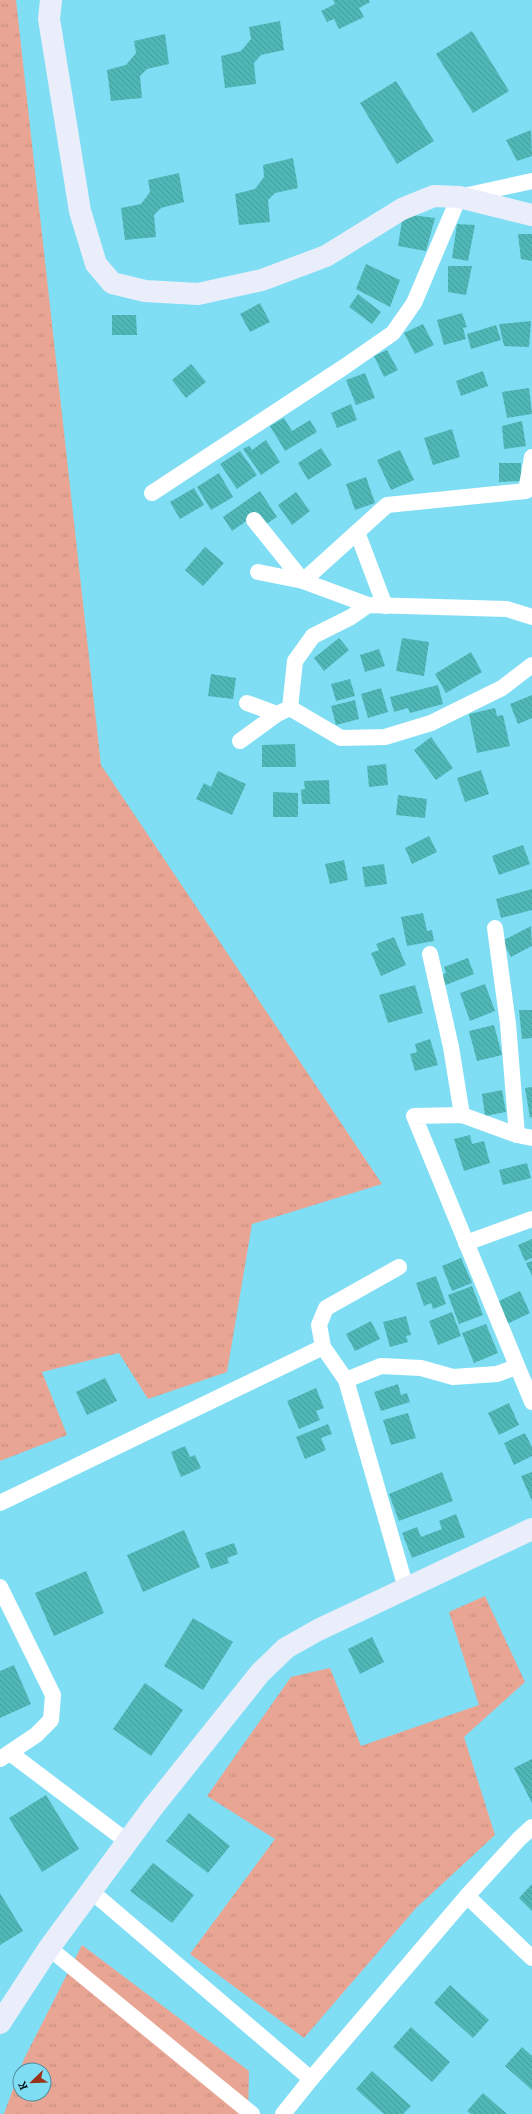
<svg xmlns="http://www.w3.org/2000/svg" width="532" height="2114" font-family="Lora,serif">
	<style>
		.grass { fill: url(#grass-tufts); fill-rule: evenodd }
		.building { fill: url(#building-back-hatch) }
		.lines { fill: none; stroke-linecap: round; stroke-linejoin: round }
		.street { stroke: #fff; stroke-width: 16 }
		.secondary { stroke: #eaeefb; stroke-width: 22 }
	</style>
	<defs>
		<pattern id="grass-tufts" width="24" height="20" patternUnits="userSpaceOnUse"><rect width="24" height="20" fill="#e9a594"/><path d="M3 7l-1-3M5 7V3M7 7l1-3M15 17l-1-3M17 17v-4M19 17l1-3" fill="none" stroke="#c68d7f"/></pattern>
		<pattern id="building-back-hatch" width="6" height="6" patternUnits="userSpaceOnUse"><rect width="6" height="6" fill="#50b7b7"/><path d="M-1 5l2 2M0 0l6 6M5-1l2 2" fill="none" stroke="#449c9c"/></pattern>
	</defs>
	<rect width="100%" height="100%" fill="#7fdef4"/>
	<!-- grass -->
	<g class="grass">
		<path d="M 0,0 L 16,0 L 101,765 L 382,1184 L 252,1224 L 227,1372 L 148,1399 L 119,1353 L 42,1372 L 67,1435 L 0,1461 Z"/>
		<path d="M 485,1596 L 525,1682 L 464,1737 L 495,1835 L 416,1908 L 304,2038 L 190,1954 L 275,1839 L 207,1796 L 291,1677 L 330,1668 L 361,1746 L 479,1705 L 449,1612 Z"/>
		<path d="M 82,1945 L 249,2071 L 248,2114 L 4,2114 L 24,2059 ZM 20,2070 L 44,2070 L 44,2094 L 20,2094 Z"/>
	</g>
	<!-- building -->
	<g class="building">
		<path d="M 333,0 L 369,0 L 370,2 L 359,8 L 364,17 L 339,29 L 334,19 L 327,22 L 321,11 L 335,4 Z"/>
		<path d="M 280,21 L 284,50 L 261,55 L 254,63 L 256,84 L 225,88 L 221,56 L 241,51 L 251,39 L 249,27 Z"/>
		<path d="M 472,31 L 509,91 L 473,113 L 436,54 Z"/>
		<path d="M 165,34 L 169,64 L 147,69 L 140,76 L 142,98 L 111,101 L 107,70 L 126,65 L 136,53 L 134,41 Z"/>
		<path d="M 396,81 L 434,141 L 397,164 L 360,103 Z"/>
		<path d="M 531,130 L 532,156 L 517,161 L 506,140 Z"/>
		<path d="M 293,158 L 298,188 L 275,193 L 268,200 L 270,222 L 239,225 L 235,194 L 255,189 L 264,177 L 263,165 Z"/>
		<path d="M 179,173 L 184,202 L 161,208 L 154,215 L 156,237 L 125,240 L 121,208 L 141,204 L 150,192 L 148,180 Z"/>
		<path d="M 403,214 L 435,218 L 426,251 L 398,246 Z"/>
		<path d="M 457,224 L 475,225 L 468,261 L 452,258 Z"/>
		<path d="M 518,234 L 532,234 L 532,261 L 521,259 Z"/>
		<path d="M 366,264 L 400,280 L 390,307 L 356,289 Z"/>
		<path d="M 448,266 L 472,266 L 466,295 L 448,292 Z"/>
		<path d="M 358,294 L 381,312 L 372,324 L 349,307 Z"/>
		<path d="M 260,303 L 270,322 L 250,332 L 240,314 Z"/>
		<path d="M 462,313 L 467,327 L 463,328 L 466,339 L 444,345 L 437,320 Z"/>
		<path d="M 112,315 L 136,315 L 137,335 L 112,335 Z"/>
		<path d="M 531,321 L 529,347 L 504,346 L 499,324 Z"/>
		<path d="M 423,324 L 434,345 L 415,354 L 404,333 Z"/>
		<path d="M 496,325 L 501,340 L 471,349 L 467,334 Z"/>
		<path d="M 387,350 L 398,370 L 384,377 L 374,356 Z"/>
		<path d="M 191,364 L 206,382 L 186,398 L 172,380 Z"/>
		<path d="M 483,371 L 488,386 L 461,396 L 456,381 Z"/>
		<path d="M 365,373 L 375,398 L 356,405 L 346,380 Z"/>
		<path d="M 529,388 L 532,414 L 507,418 L 502,392 Z"/>
		<path d="M 351,404 L 357,420 L 337,428 L 331,413 Z"/>
		<path d="M 284,418 L 292,431 L 310,420 L 317,432 L 285,451 L 270,426 Z"/>
		<path d="M 522,421 L 526,446 L 504,449 L 502,426 Z"/>
		<path d="M 452,429 L 460,457 L 433,465 L 424,438 Z"/>
		<path d="M 266,440 L 280,462 L 261,475 L 243,449 L 249,446 L 252,450 Z"/>
		<path d="M 321,448 L 332,465 L 308,480 L 298,463 Z"/>
		<path d="M 400,450 L 414,480 L 391,490 L 377,460 Z"/>
		<path d="M 240,451 L 257,475 L 237,489 L 220,464 Z"/>
		<path d="M 499,463 L 521,463 L 521,481 L 499,482 Z"/>
		<path d="M 219,473 L 233,497 L 211,510 L 197,487 Z"/>
		<path d="M 366,477 L 375,503 L 355,510 L 346,484 Z"/>
		<path d="M 194,488 L 204,505 L 180,519 L 170,502 Z"/>
		<path d="M 260,491 L 277,517 L 263,526 L 255,515 L 232,531 L 223,517 Z"/>
		<path d="M 296,492 L 310,511 L 292,525 L 278,505 Z"/>
		<path d="M 205,547 L 224,563 L 203,586 L 185,570 Z"/>
		<path d="M 339,638 L 349,650 L 324,671 L 314,658 Z"/>
		<path d="M 402,638 L 429,642 L 424,676 L 396,671 Z"/>
		<path d="M 379,649 L 385,666 L 365,672 L 360,655 Z"/>
		<path d="M 471,652 L 482,672 L 446,693 L 435,674 Z"/>
		<path d="M 211,674 L 236,678 L 233,699 L 208,696 Z"/>
		<path d="M 350,679 L 355,696 L 336,701 L 331,684 Z"/>
		<path d="M 438,685 L 443,704 L 410,713 L 408,708 L 394,712 L 390,697 Z"/>
		<path d="M 381,688 L 388,712 L 368,718 L 361,694 Z"/>
		<path d="M 532,695 L 532,718 L 518,724 L 510,704 Z"/>
		<path d="M 355,700 L 359,719 L 336,725 L 331,706 Z"/>
		<path d="M 495,708 L 497,716 L 503,715 L 510,746 L 477,753 L 469,714 Z"/>
		<path d="M 431,737 L 453,768 L 436,780 L 414,750 Z"/>
		<path d="M 295,744 L 296,767 L 262,767 L 262,745 Z"/>
		<path d="M 386,764 L 388,785 L 369,787 L 367,766 Z"/>
		<path d="M 481,770 L 489,794 L 465,802 L 457,778 Z"/>
		<path d="M 218,771 L 246,784 L 232,815 L 196,799 L 204,783 L 211,787 Z"/>
		<path d="M 329,780 L 330,804 L 302,804 L 301,790 L 305,789 L 304,781 Z"/>
		<path d="M 273,792 L 298,793 L 298,817 L 273,817 Z"/>
		<path d="M 398,795 L 427,799 L 425,818 L 396,815 Z"/>
		<path d="M 429,836 L 437,852 L 412,864 L 405,848 Z"/>
		<path d="M 523,845 L 530,864 L 499,875 L 492,856 Z"/>
		<path d="M 344,860 L 348,880 L 330,884 L 325,864 Z"/>
		<path d="M 384,864 L 387,884 L 365,887 L 362,867 Z"/>
		<path d="M 532,889 L 532,910 L 501,918 L 496,899 Z"/>
		<path d="M 423,913 L 427,931 L 432,930 L 434,941 L 407,946 L 401,917 Z"/>
		<path d="M 531,926 L 532,946 L 511,957 L 502,941 Z"/>
		<path d="M 394,937 L 406,965 L 381,976 L 371,953 L 379,950 L 376,944 Z"/>
		<path d="M 468,958 L 474,974 L 443,986 L 439,976 L 446,973 L 444,967 Z"/>
		<path d="M 485,984 L 495,1011 L 470,1021 L 460,993 Z"/>
		<path d="M 415,985 L 423,1013 L 388,1023 L 379,995 Z"/>
		<path d="M 519,1010 L 532,1010 L 532,1038 L 522,1039 Z"/>
		<path d="M 494,1025 L 502,1055 L 477,1061 L 469,1031 Z"/>
		<path d="M 430,1039 L 438,1065 L 415,1071 L 410,1054 L 417,1052 L 415,1044 Z"/>
		<path d="M 532,1087 L 532,1117 L 530,1118 L 525,1088 Z"/>
		<path d="M 502,1090 L 506,1112 L 485,1116 L 482,1094 Z"/>
		<path d="M 470,1135 L 472,1144 L 484,1141 L 490,1163 L 464,1171 L 454,1139 Z"/>
		<path d="M 527,1163 L 531,1178 L 503,1185 L 499,1170 Z"/>
		<path d="M 532,1239 L 532,1258 L 525,1261 L 518,1245 Z"/>
		<path d="M 461,1258 L 472,1283 L 452,1291 L 442,1266 Z"/>
		<path d="M 532,1261 L 532,1276 L 526,1263 Z"/>
		<path d="M 436,1276 L 446,1304 L 433,1309 L 431,1303 L 424,1306 L 416,1283 Z"/>
		<path d="M 472,1286 L 483,1315 L 459,1324 L 448,1295 Z"/>
		<path d="M 520,1291 L 530,1313 L 507,1324 L 497,1302 Z"/>
		<path d="M 452,1312 L 461,1336 L 438,1345 L 429,1321 Z"/>
		<path d="M 406,1316 L 411,1335 L 406,1336 L 408,1342 L 390,1347 L 383,1322 Z"/>
		<path d="M 371,1321 L 380,1339 L 355,1351 L 346,1334 Z"/>
		<path d="M 486,1324 L 498,1353 L 474,1363 L 462,1333 Z"/>
		<path d="M 105,1378 L 117,1401 L 87,1415 L 76,1392 Z"/>
		<path d="M 398,1384 L 401,1395 L 407,1393 L 410,1402 L 381,1411 L 374,1392 Z"/>
		<path d="M 316,1388 L 324,1408 L 316,1411 L 320,1420 L 299,1429 L 287,1401 Z"/>
		<path d="M 509,1403 L 519,1425 L 499,1435 L 488,1413 Z"/>
		<path d="M 408,1413 L 416,1438 L 391,1445 L 383,1420 Z"/>
		<path d="M 328,1424 L 332,1434 L 321,1438 L 326,1450 L 305,1459 L 296,1437 Z"/>
		<path d="M 525,1433 L 532,1447 L 532,1456 L 514,1465 L 504,1443 Z"/>
		<path d="M 185,1446 L 190,1457 L 195,1455 L 201,1468 L 181,1477 L 171,1452 Z"/>
		<path d="M 442,1472 L 453,1501 L 399,1521 L 389,1494 Z"/>
		<path d="M 532,1472 L 532,1501 L 521,1476 Z"/>
		<path d="M 456,1514 L 465,1537 L 412,1558 L 402,1533 L 417,1527 L 421,1537 L 442,1529 L 439,1521 Z"/>
		<path d="M 184,1530 L 200,1567 L 143,1592 L 127,1555 Z"/>
		<path d="M 234,1543 L 238,1554 L 227,1558 L 229,1563 L 211,1569 L 205,1553 Z"/>
		<path d="M 86,1571 L 104,1613 L 54,1636 L 35,1593 Z"/>
		<path d="M 193,1618 L 233,1642 L 203,1690 L 164,1666 Z"/>
		<path d="M 372,1637 L 384,1662 L 360,1674 L 348,1649 Z"/>
		<path d="M 14,1665 L 31,1704 L 0,1718 L 0,1671 Z"/>
		<path d="M 145,1683 L 183,1710 L 151,1756 L 113,1729 Z"/>
		<path d="M 532,1759 L 532,1803 L 514,1768 Z"/>
		<path d="M 46,1795 L 79,1849 L 42,1872 L 9,1818 Z"/>
		<path d="M 189,1813 L 230,1846 L 208,1873 L 166,1841 Z"/>
		<path d="M 153,1863 L 194,1895 L 172,1923 L 130,1891 Z"/>
		<path d="M 532,1884 L 532,1911 L 519,1898 Z"/>
		<path d="M 0,1893 L 23,1931 L 0,1945 Z"/>
		<path d="M 450,1985 L 489,2020 L 473,2038 L 434,2003 Z"/>
		<path d="M 411,2027 L 450,2062 L 432,2082 L 393,2047 Z"/>
		<path d="M 522,2047 L 532,2056 L 532,2090 L 505,2066 Z"/>
		<path d="M 372,2071 L 411,2106 L 403,2114 L 384,2114 L 356,2089 Z"/>
		<path d="M 483,2093 L 507,2114 L 471,2114 L 467,2111 Z"/>
	</g>
	<g class="lines">
		<!-- street -->
		<g class="street">
			<path d="M 152,493 L 344,367 L 393,333 L 414,303 L 459,197 L 532,181"/>
			<path d="M 254,520 L 303,581 L 368,605"/>
			<path d="M 357,532 L 385,606"/>
			<path d="M 258,572 L 303,581 L 387,505 L 526,491 L 532,457"/>
			<path d="M 532,617 L 507,609 L 368,605 L 351,617 L 313,636 L 295,661 L 290,708 L 341,738 L 385,737 L 431,723 L 502,688 L 532,665"/>
			<path d="M 247,703 L 277,714"/>
			<path d="M 240,741 L 277,714 L 290,708"/>
			<path d="M 495,928 L 508,1024 L 517,1135"/>
			<path d="M 430,954 L 451,1047 L 462,1115"/>
			<path d="M 532,1138 L 517,1135 L 462,1115 L 414,1116 L 532,1402"/>
			<path d="M 466,1243 L 532,1219"/>
			<path d="M 399,1267 L 326,1308 L 319,1325 L 323,1347 L 346,1380 L 406,1588"/>
			<path d="M 346,1380 L 381,1366 L 421,1368 L 453,1377 L 497,1374 L 516,1367"/>
			<path d="M 0,1503 L 323,1347"/>
			<path d="M 0,1587 L 53,1695 L 51,1720 L 36,1735 L 0,1759"/>
			<path d="M 10,1753 L 128,1842"/>
			<path d="M 91,1891 L 311,2079 L 283,2114"/>
			<path d="M 467,1896 L 532,1958"/>
			<path d="M 49,1948 L 252,2114"/>
			<path d="M 311,2079 L 467,1896 L 519,1839 L 532,1827"/>
		</g>
		<!-- secondary -->
		<g class="secondary">
			<path d="M 51,0 L 49,19 L 80,211 L 96,264 L 112,283 L 145,291 L 198,294 L 262,280 L 326,256 L 402,209 L 434,196 L 459,197 L 532,215"/>
			<path d="M 0,2023 L 49,1948 L 153,1807 L 260,1673 L 286,1648 L 318,1630 L 532,1529"/>
		</g>
	</g>
	<!-- north arrow -->
	<g transform="translate(32 2082) rotate(247)"><circle r="19" fill="#7fdef4" stroke="#4c8b9a"/>
	<path d="M0-3L7 15L0 10L-7 15Z" fill="#9a3219"/>
	<text y="-6" font-size="11" font-weight="bold" text-anchor="middle" fill="#000e13">K</text>
	</g>
</svg>
